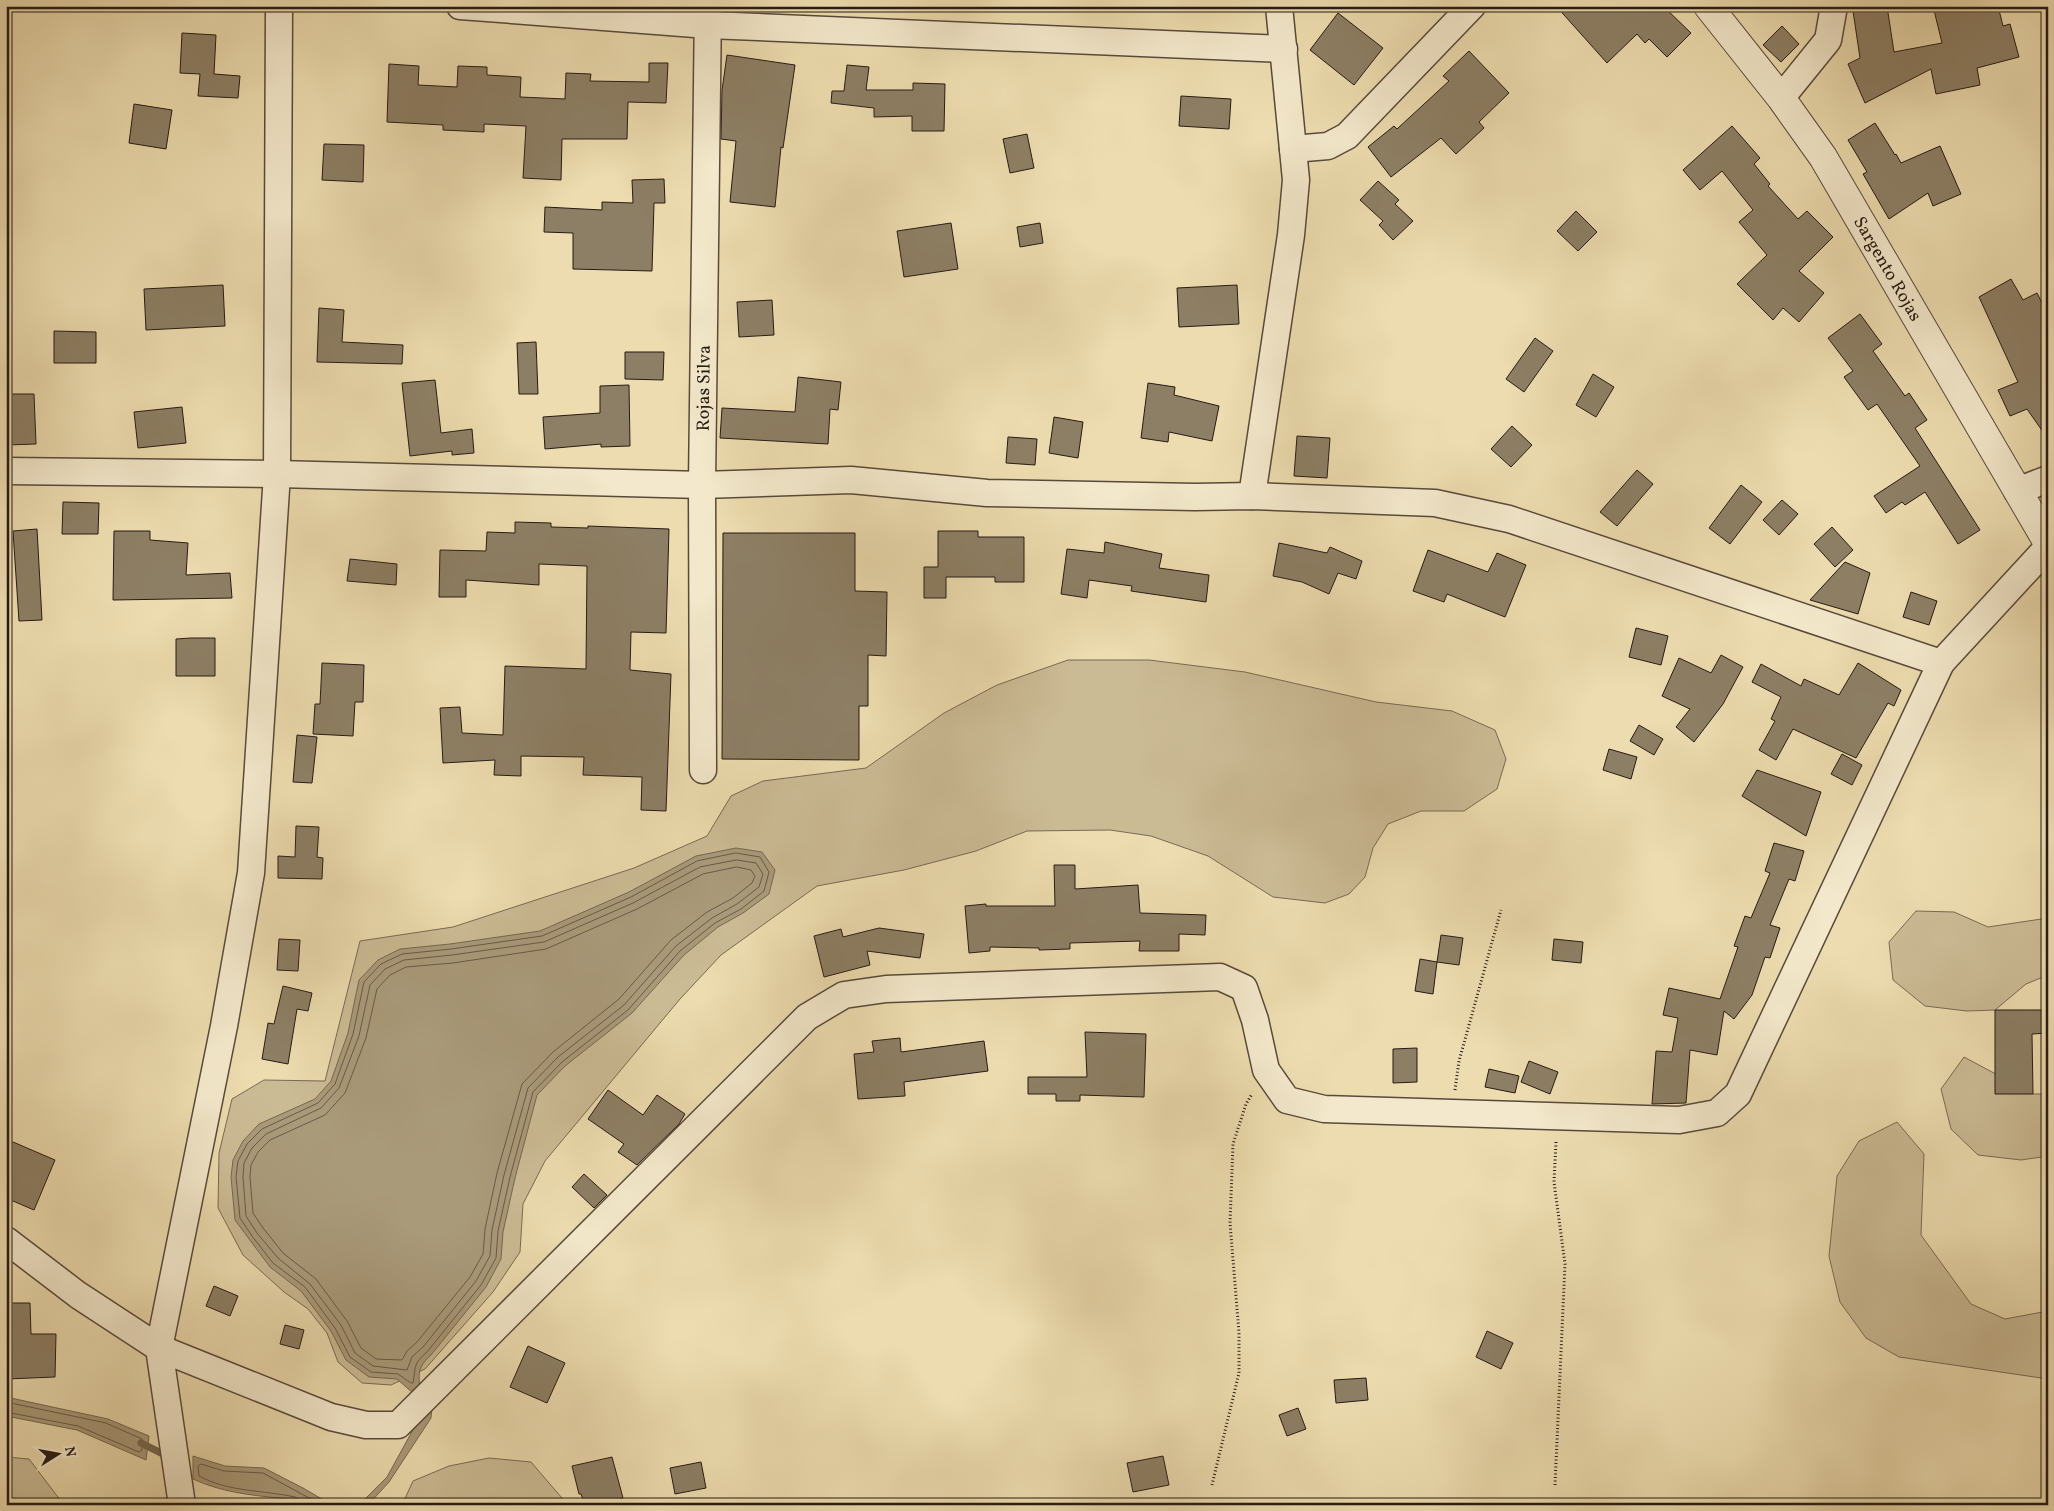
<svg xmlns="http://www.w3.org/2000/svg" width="2054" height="1511" font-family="Vollkorn,serif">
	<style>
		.green { fill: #cbbb95; stroke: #796a54 }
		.water { fill: #a99a7a; stroke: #756751 }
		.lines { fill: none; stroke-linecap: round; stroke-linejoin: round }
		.shore { stroke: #685a47; stroke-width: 1 }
		.stream { stroke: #756751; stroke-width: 7 }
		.building { fill: #8d7f65; stroke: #271a14 }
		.minor-casing { stroke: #584a3b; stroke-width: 29 }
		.tertiary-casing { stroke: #584a3b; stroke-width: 30 }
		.path { stroke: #271a14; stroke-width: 3; stroke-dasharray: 1 2.5; stroke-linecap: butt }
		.minor { stroke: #f3e8cb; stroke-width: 26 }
		.tertiary { stroke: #f3e8cb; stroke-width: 28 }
		.labels { text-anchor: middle; stroke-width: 5; stroke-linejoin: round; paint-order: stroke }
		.street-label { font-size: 18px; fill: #271a14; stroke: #f3e8cb }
	</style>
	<rect width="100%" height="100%" fill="#ecdcaf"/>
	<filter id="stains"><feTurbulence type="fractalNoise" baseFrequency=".004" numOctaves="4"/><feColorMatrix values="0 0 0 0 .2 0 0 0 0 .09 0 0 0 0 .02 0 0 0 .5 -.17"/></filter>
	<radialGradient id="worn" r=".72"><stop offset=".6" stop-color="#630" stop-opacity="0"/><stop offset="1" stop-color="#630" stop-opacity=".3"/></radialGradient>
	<!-- green -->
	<g class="green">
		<path d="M 1068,660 L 1149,660 L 1245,672 L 1376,702 L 1452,711 L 1495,730 L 1506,759 L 1497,789 L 1464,811 L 1421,811 L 1388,824 L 1373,848 L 1365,877 L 1349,894 L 1325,903 L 1273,897 L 1208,856 L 1151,836 L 1110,830 L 1027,831 L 976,851 L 904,870 L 817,886 L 721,955 L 680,999 L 545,1161 L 523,1204 L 520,1252 L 493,1292 L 425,1369 L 391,1385 L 362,1383 L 338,1362 L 327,1333 L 308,1309 L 284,1292 L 243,1255 L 218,1208 L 219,1153 L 232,1099 L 264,1080 L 325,1081 L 360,941 L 453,927 L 634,868 L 707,836 L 731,796 L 763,781 L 866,768 L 944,713 L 997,685 Z"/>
		<path d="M 1916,911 L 1954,912 L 1988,927 L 2048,918 L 2048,975 L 2026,984 L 1995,1010 L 1967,1011 L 1925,1006 L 1893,980 L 1889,942 Z"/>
		<path d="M 1964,1057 L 2033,1094 L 2048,1094 L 2048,1156 L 2021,1160 L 1978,1155 L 1951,1129 L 1941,1089 Z"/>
		<path d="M 1897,1122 L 1924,1154 L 1921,1235 L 1971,1304 L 2005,1319 L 2048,1311 L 2048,1379 L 1899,1357 L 1866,1338 L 1840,1302 L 1829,1256 L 1837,1176 L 1859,1141 Z"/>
		<path d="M 6,1457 L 29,1459 L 64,1505 L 6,1505 Z"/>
		<path d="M 489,1458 L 531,1462 L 568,1505 L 402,1505 L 413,1481 L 449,1466 Z"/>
	</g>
	<!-- water -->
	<g class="water">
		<path d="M 736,848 L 762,852 L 775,870 L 769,894 L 743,913 L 718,927 L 684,955 L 632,1013 L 565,1066 L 537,1095 L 515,1178 L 503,1232 L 501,1259 L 486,1287 L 431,1355 C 419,1366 418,1372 420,1387 L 413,1393 L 397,1379 L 369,1377 L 346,1360 L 331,1331 L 301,1291 L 270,1267 L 235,1220 L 231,1177 L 233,1160 L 243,1141 L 259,1124 L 315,1099 L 331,1081 L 348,1033 L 359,980 L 378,960 L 400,949 L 450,944 L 540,931 L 629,892 L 696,856 Z"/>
		<path d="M 6,1397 L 108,1419 L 149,1436 L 146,1460 L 77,1430 L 6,1416 Z"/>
		<path d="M 432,1408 L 431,1418 L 389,1482 L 368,1505 L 359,1505 L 387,1477 L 420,1417 Z"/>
		<path d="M 193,1456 L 225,1466 L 264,1468 L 303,1488 L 332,1505 C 322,1505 311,1506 301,1505 C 294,1503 287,1499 279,1498 C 249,1495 221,1492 193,1479 Z"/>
	</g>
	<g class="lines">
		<!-- shore -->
		<g class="shore">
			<path d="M 736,853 L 760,857 L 769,872 L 764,891 L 741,909 L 715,923 L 680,951 L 628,1010 L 562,1062 L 533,1092 L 510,1177 L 498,1231 L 496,1258 L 481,1285 L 427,1352 C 413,1364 416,1366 413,1383 L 411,1383 L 398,1374 L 371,1372 L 350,1357 L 335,1328 L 305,1287 L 273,1263 L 252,1236 L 240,1218 L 236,1177 L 238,1161 L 247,1144 L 262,1129 L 318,1103 L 335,1084 L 353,1034 L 364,982 L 381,964 L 402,954 L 451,949 L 542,936 L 631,897 L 697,861 Z"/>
			<path d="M 737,860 L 756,863 L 763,874 L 759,887 L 737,904 L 712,918 L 676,946 L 624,1005 L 558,1057 L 528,1088 L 504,1175 L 492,1230 L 490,1256 L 476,1281 L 423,1347 L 412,1357 L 407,1370 L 373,1366 L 355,1353 L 341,1325 L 310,1284 L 278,1258 L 257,1233 L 246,1216 L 243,1177 L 244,1163 L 252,1148 L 266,1134 L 321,1108 L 339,1088 L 359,1036 L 370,985 L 385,969 L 404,960 L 452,955 L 544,942 L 633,903 L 700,867 Z"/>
			<path d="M 737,867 L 751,870 L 755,876 L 752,883 L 733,898 L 707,912 L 671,940 L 619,999 L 553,1052 L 522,1084 L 497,1173 L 485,1229 L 483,1254 L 470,1277 L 417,1342 L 407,1351 L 402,1360 L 376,1359 L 361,1348 L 347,1321 L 316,1279 L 283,1253 L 263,1228 L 253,1213 L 250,1177 L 251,1165 L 258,1152 L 270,1140 L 325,1115 L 345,1093 L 366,1038 L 377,989 L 390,975 L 406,967 L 453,963 L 546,949 L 637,909 L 703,874 Z"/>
			<path d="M 6,1402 L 106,1423 L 142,1439 L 142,1450 L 139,1452 L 78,1426 L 6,1412"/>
			<path d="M 301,1505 L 300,1500 L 295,1497 C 263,1490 228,1492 199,1476 L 198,1466 L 201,1464 L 224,1471 L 263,1473 L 322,1505"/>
		</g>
		<!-- stream -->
		<path class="stream" d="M 141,1443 L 169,1457"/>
	</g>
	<!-- building -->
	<g class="building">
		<path d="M 1556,6 L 1663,6 L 1691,33 L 1667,57 L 1649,39 L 1645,43 L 1637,34 L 1607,63 Z"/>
		<path d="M 1879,6 L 1887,6 L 1894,52 L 1942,43 L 1933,6 L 1998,6 L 2003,26 L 2010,24 L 2019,57 L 1977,68 L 1980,85 L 1936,94 L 1931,69 L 1865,103 L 1848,64 L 1860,58 L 1853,11 Z"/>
		<path d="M 1338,13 L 1383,48 L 1354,85 L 1310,50 Z"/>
		<path d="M 1782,26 L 1799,44 L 1781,62 L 1763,45 Z"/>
		<path d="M 182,33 L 216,35 L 214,74 L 240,76 L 238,98 L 198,96 L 200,74 L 180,73 Z"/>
		<path d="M 1469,51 L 1509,93 L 1479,122 L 1484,128 L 1456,154 L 1441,138 L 1391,177 L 1368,147 L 1394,126 L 1397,129 L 1449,81 L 1443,76 Z"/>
		<path d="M 727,55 L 795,65 L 783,148 L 781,147 L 775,207 L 730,202 L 736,141 L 721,139 L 722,90 Z"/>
		<path d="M 649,63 L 668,63 L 666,103 L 628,102 L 627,139 L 562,139 L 561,180 L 523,178 L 526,126 L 484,124 L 484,132 L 443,130 L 443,125 L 387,122 L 389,64 L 419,66 L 418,85 L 457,87 L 458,66 L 487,67 L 487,75 L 521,77 L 520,97 L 565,99 L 566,73 L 591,74 L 590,81 L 649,82 Z"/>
		<path d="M 847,65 L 869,67 L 866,90 L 913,90 L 913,83 L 945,84 L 944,131 L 912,131 L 912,116 L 874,117 L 874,108 L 831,103 L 832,91 L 844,91 Z"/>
		<path d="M 1181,96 L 1231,99 L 1229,129 L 1179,126 Z"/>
		<path d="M 134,104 L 172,110 L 166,149 L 129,143 Z"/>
		<path d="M 1875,123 L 1895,155 L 1896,154 L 1901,163 L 1940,146 L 1961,194 L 1933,206 L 1928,193 L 1889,219 L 1863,174 L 1867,172 L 1848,140 Z"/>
		<path d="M 1732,126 L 1760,158 L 1754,164 L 1770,184 L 1768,186 L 1798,219 L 1807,211 L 1833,237 L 1799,271 L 1824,293 L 1799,322 L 1783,308 L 1773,320 L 1737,284 L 1767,255 L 1739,222 L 1753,210 L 1722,171 L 1700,190 L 1683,170 Z"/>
		<path d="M 1027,134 L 1034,168 L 1010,173 L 1003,139 Z"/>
		<path d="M 324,144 L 364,145 L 363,182 L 322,180 Z"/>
		<path d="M 664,179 L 665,203 L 654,203 L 652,271 L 573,269 L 573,233 L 544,232 L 545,207 L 602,210 L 602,202 L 633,203 L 632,180 Z"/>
		<path d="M 1378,181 L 1399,200 L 1395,204 L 1413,221 L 1393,240 L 1379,225 L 1383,221 L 1360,200 Z"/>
		<path d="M 1576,211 L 1597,232 L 1578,251 L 1557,231 Z"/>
		<path d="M 951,223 L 958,269 L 904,277 L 897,231 Z"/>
		<path d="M 1040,223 L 1043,243 L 1020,247 L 1017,227 Z"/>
		<path d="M 2011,279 L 2023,300 L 2037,293 L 2048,315 L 2048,439 L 2027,409 L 2010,416 L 1998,390 L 2018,382 L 1979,297 Z"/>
		<path d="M 223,285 L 225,326 L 146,330 L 144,289 Z"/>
		<path d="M 1237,285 L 1239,324 L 1179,327 L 1177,288 Z"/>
		<path d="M 772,300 L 774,335 L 739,337 L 737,302 Z"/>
		<path d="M 319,308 L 344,310 L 342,342 L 403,345 L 402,364 L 317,362 Z"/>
		<path d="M 1860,314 L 1882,344 L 1873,351 L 1905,396 L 1909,393 L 1927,420 L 1915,428 L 1980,530 L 1958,544 L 1925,492 L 1905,505 L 1902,502 L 1886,513 L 1874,496 L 1920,466 L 1877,404 L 1868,410 L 1844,377 L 1853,371 L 1828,338 Z"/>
		<path d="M 54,331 L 96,332 L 96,363 L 54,363 Z"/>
		<path d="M 1535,338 L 1553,351 L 1524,392 L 1506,379 Z"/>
		<path d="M 536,342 L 538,394 L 519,394 L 517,343 Z"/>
		<path d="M 625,352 L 664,352 L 663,380 L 625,379 Z"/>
		<path d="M 1593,374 L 1614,387 L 1596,417 L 1576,405 Z"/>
		<path d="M 798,377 L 841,382 L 838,410 L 830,409 L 828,444 L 720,438 L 722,408 L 795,412 Z"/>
		<path d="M 435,380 L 441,433 L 472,429 L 474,453 L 452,455 L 452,451 L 410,456 L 402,383 Z"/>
		<path d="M 1148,383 L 1175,387 L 1174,395 L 1219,406 L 1212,441 L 1169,432 L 1168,442 L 1141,438 Z"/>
		<path d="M 629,385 L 630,446 L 601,447 L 601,444 L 545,449 L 543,417 L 600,413 L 600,386 Z"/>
		<path d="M 6,394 L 34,394 L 36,444 L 7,445 Z"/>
		<path d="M 182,407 L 186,443 L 138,448 L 134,412 Z"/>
		<path d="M 1054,417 L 1083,422 L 1078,458 L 1049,453 Z"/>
		<path d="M 1512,426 L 1532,445 L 1511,467 L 1491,449 Z"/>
		<path d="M 1297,436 L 1330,438 L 1327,478 L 1294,476 Z"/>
		<path d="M 1008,437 L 1037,439 L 1035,465 L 1006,463 Z"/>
		<path d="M 1637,470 L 1653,484 L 1617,526 L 1600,512 Z"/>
		<path d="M 1741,485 L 1762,502 L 1730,544 L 1709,528 Z"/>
		<path d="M 1782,500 L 1798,514 L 1779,535 L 1763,520 Z"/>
		<path d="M 63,502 L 99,503 L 98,534 L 62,534 Z"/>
		<path d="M 515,522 L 551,523 L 551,527 L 588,528 L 588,526 L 669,529 L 666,633 L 631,632 L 630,670 L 671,674 L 666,811 L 641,810 L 642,777 L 583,775 L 584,757 L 521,756 L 521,776 L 494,775 L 495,760 L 443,763 L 440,708 L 460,707 L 462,733 L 503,735 L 505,666 L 586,669 L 587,566 L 539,564 L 539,585 L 466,580 L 466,597 L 439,597 L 440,550 L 486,551 L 487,532 L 515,533 Z"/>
		<path d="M 1832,527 L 1853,550 L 1835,567 L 1814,544 Z"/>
		<path d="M 37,529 L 42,620 L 19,621 L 13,531 Z"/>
		<path d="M 114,531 L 150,531 L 150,540 L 188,543 L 186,575 L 230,573 L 232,598 L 113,600 Z"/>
		<path d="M 938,531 L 978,531 L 978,537 L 1024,537 L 1024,582 L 995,582 L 995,577 L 946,577 L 946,598 L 924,598 L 924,567 L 938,567 Z"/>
		<path d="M 723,533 L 855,533 L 855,591 L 887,592 L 886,656 L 868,655 L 868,706 L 859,706 L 859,760 L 722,759 Z"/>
		<path d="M 1105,542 L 1162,554 L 1159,568 L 1209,575 L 1206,602 L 1131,591 L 1132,586 L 1089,580 L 1087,598 L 1061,594 L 1067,549 L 1104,553 Z"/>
		<path d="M 1279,543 L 1327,553 L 1330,547 L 1362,561 L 1356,579 L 1338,573 L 1329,594 L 1302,582 L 1273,576 Z"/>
		<path d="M 1428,550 L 1488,572 L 1497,553 L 1526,565 L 1505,617 L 1447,594 L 1444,602 L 1413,591 Z"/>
		<path d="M 350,559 L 397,564 L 396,585 L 347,581 Z"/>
		<path d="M 1845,562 L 1870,573 L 1858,614 L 1810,600 Z"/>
		<path d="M 1911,592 L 1937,601 L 1929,625 L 1903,617 Z"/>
		<path d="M 1636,628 L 1668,636 L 1661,665 L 1629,657 Z"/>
		<path d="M 191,638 L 215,638 L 215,676 L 176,676 L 176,639 Z"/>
		<path d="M 1721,655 L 1743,667 L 1723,704 L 1694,742 L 1676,727 L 1690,709 L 1662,696 L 1679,658 L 1711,673 Z"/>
		<path d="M 322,663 L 364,665 L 363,702 L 355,702 L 353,736 L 313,734 L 315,704 L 320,704 Z"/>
		<path d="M 1858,663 L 1901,690 L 1894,706 L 1888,703 L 1856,758 L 1793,729 L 1776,760 L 1759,750 L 1775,721 L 1771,719 L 1781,697 L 1752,682 L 1761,664 L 1801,686 L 1804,679 L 1839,695 Z"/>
		<path d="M 1639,725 L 1663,739 L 1654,755 L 1630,741 Z"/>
		<path d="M 297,735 L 317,737 L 312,783 L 293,782 Z"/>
		<path d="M 1609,749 L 1637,757 L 1631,779 L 1603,770 Z"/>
		<path d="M 1842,754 L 1862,765 L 1852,785 L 1831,774 Z"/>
		<path d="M 1757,770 L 1821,792 L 1806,836 L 1742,796 Z"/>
		<path d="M 296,826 L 319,827 L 317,857 L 323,858 L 322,879 L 278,878 L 278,856 L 295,857 Z"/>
		<path d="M 1774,843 L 1804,851 L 1795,881 L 1789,879 L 1770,925 L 1780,928 L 1770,958 L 1765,957 L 1752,995 L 1734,1019 L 1724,1011 L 1717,1055 L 1690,1050 L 1686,1103 L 1652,1104 L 1656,1051 L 1672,1052 L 1678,1018 L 1663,1015 L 1669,988 L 1720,999 L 1738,947 L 1734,946 L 1745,916 L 1751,918 L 1770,873 L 1765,871 Z"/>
		<path d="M 1054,865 L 1075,865 L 1075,889 L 1138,885 L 1140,913 L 1206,915 L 1205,935 L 1179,934 L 1179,951 L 1139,951 L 1140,941 L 1070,943 L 1070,949 L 1039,950 L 1039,948 L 990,947 L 990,951 L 969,953 L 965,906 L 986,904 L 986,906 L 1055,906 Z"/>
		<path d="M 879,928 L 924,934 L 920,958 L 867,951 L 870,965 L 824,977 L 814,936 L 841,929 L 843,937 Z"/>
		<path d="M 1441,935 L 1463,938 L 1459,965 L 1437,962 Z"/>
		<path d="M 279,939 L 300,940 L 298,971 L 277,970 Z"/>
		<path d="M 1554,939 L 1583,942 L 1581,963 L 1552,960 Z"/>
		<path d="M 1420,959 L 1437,962 L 1433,994 L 1415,991 Z"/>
		<path d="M 283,986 L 312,993 L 308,1011 L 297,1009 L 288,1064 L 262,1059 L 268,1023 L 274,1024 Z"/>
		<path d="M 1995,1010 L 2048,1010 L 2048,1033 L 2032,1034 L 2033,1094 L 1995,1094 Z"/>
		<path d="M 1085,1032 L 1146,1034 L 1144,1097 L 1080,1095 L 1080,1101 L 1056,1101 L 1056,1094 L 1028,1094 L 1028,1077 L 1087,1077 Z"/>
		<path d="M 900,1038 L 901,1052 L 984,1041 L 988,1071 L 904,1082 L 905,1096 L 858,1099 L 854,1054 L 874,1052 L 872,1041 Z"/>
		<path d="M 1417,1048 L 1417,1082 L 1393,1083 L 1393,1049 Z"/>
		<path d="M 1529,1061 L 1558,1072 L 1550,1094 L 1521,1082 Z"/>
		<path d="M 1489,1069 L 1519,1076 L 1515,1093 L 1485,1087 Z"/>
		<path d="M 608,1090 L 643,1115 L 657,1095 L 685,1114 L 679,1124 L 637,1165 L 618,1152 L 624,1144 L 588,1119 Z"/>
		<path d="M 6,1139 L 55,1160 L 34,1210 L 6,1198 Z"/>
		<path d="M 584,1174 L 607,1195 L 594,1208 L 572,1187 Z"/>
		<path d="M 214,1286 L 238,1296 L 230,1316 L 206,1306 Z"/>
		<path d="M 6,1303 L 30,1303 L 31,1334 L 56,1334 L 55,1377 L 7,1379 Z"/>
		<path d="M 285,1325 L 304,1330 L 299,1349 L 280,1344 Z"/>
		<path d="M 1487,1331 L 1513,1343 L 1501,1369 L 1476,1357 Z"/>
		<path d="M 528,1346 L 565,1363 L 547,1403 L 510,1387 Z"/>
		<path d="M 1366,1378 L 1368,1400 L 1336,1403 L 1334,1380 Z"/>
		<path d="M 1298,1408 L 1306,1429 L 1287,1436 L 1279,1415 Z"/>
		<path d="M 1163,1456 L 1169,1485 L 1133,1492 L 1127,1463 Z"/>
		<path d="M 612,1457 L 623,1498 L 602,1505 L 585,1505 L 581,1494 L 579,1494 L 572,1466 Z"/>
		<path d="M 701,1462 L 706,1488 L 675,1494 L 670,1468 Z"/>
	</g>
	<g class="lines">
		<defs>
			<g id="minor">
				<path d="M 460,6 L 708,25 L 1284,49"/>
				<path d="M 1781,98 L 1828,40 L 1834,6"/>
				<path d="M 1293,149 L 1328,146 L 1347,136 L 1472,6"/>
				<path d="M 6,471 L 277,474 L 702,485 L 851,480 L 987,493 L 1195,497 L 1252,496 L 1435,503 L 1509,519 L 1941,663"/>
				<path d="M 2017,491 L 2048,479"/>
				<path d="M 1252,496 L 1291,235 L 1296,180 L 1279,6"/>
				<path id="s1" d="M 703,770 L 702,485 L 708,6"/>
				<path d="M 6,1240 L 78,1295 L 159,1348 L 331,1417 L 366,1425 L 398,1425 L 807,1017 L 844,995 L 886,989 L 1220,977 L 1244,988 L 1255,1020 L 1266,1070 L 1287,1100 L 1324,1109 L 1679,1120 L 1717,1113 L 1738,1094 L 1941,663 L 2048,547"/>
				<path d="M 182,1505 L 159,1348 L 224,1026 L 251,873 L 277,474 L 279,6"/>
			</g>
			<g id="tertiary">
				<path id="s2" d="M 1708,6 L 1781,98 L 1823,157 L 2048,543"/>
			</g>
		</defs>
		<!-- minor casing -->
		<use href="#minor" class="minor-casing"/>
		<!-- tertiary casing -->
		<use href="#tertiary" class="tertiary-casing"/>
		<!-- path -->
		<g class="path">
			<path d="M 1455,1090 L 1459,1061 L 1501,910"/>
			<path d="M 1212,1485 L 1239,1373 L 1239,1333 L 1230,1223 L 1233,1144 L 1246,1104 L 1252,1094"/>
			<path d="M 1555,1485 L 1565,1264 L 1554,1182 L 1556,1142"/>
		</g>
		<!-- minor -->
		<use href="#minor" class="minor"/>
		<!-- tertiary -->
		<use href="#tertiary" class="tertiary"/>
	</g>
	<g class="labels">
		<!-- street labels -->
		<g class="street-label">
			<text dy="6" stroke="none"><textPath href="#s2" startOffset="319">Sargento Rojas</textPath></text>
			<text dy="6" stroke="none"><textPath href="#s1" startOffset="382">Rojas Silva</textPath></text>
		</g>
	</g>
	<!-- margin -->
	<rect width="2054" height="1511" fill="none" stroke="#ecdcaf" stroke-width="25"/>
	<rect x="8" y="8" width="2039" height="1496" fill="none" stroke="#271a14" stroke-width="2.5"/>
	<rect x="12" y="12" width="2029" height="1486" fill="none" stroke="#271a14"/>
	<!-- north arrow -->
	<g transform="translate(58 1454) rotate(79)" stroke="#f3e8cb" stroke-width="4" paint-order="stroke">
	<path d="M0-4L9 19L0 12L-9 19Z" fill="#271a14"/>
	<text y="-8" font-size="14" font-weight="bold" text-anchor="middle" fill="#271a14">N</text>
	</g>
	<rect width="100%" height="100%" filter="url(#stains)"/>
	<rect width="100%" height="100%" fill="url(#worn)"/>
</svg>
